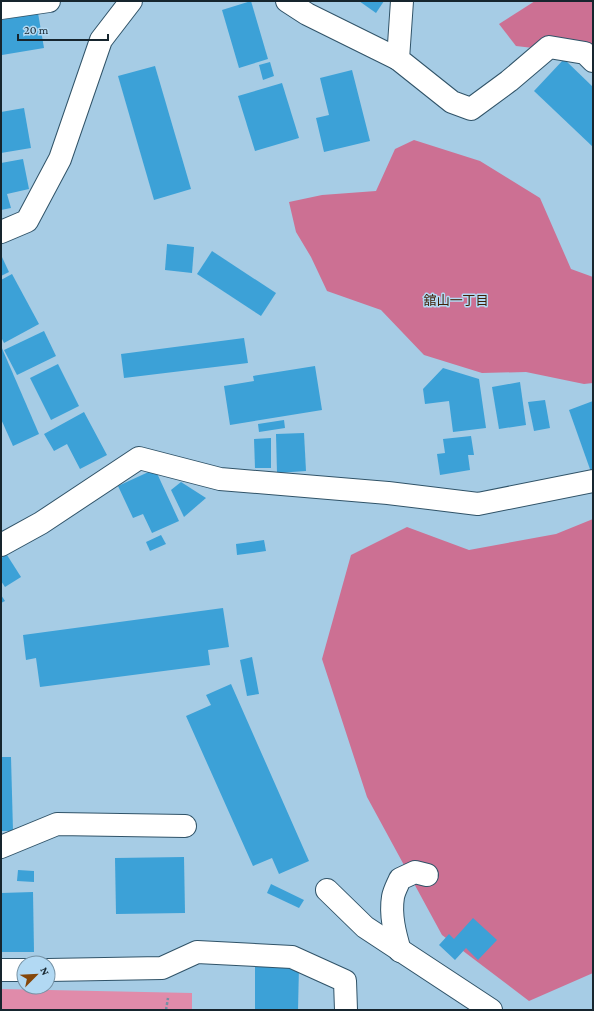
<svg xmlns="http://www.w3.org/2000/svg" width="594" height="1011" font-family="'Crimson Pro','Noto Sans JP',serif">
	<style>
		.green { fill: #e08baa }
		.forest { fill: #cc7093 }
		.building { fill: #3ca1d7 }
		.lines { fill: none; stroke-linecap: round; stroke-linejoin: round }
		.street-casing { stroke: #305368; stroke-width: 24 }
		.path { stroke: #7390a4; stroke-width: 2.5; stroke-dasharray: 3 2; stroke-linecap: butt }
		.street { stroke: #fff; stroke-width: 22 }
		.labels { text-anchor: middle; stroke-width: 3; stroke-linejoin: round; paint-order: stroke }
		.neighbourhood-label { font-size: 13px; fill: #402107; stroke: #b2d9f3 }
	</style>
	<rect width="100%" height="100%" fill="#a6cce5"/>
	<!-- green -->
	<path class="green" d="M 1,989 L 192,993 L 192,1010 L 1,1010 Z"/>
	<!-- forest -->
	<g class="forest">
		<path d="M 535,1 L 593,1 L 593,55 L 516,46 L 499,24 Z"/>
		<path d="M 414,140 L 480,161 L 540,198 L 571,269 L 593,277 L 593,383 L 584,384 L 526,372 L 482,373 L 424,355 L 381,310 L 327,291 L 311,257 L 296,232 L 289,202 L 322,195 L 376,191 L 395,149 Z"/>
		<path d="M 593,519 L 593,973 L 529,1001 L 442,935 L 367,797 L 322,659 L 351,555 L 407,527 L 469,550 L 556,534 Z"/>
	</g>
	<!-- building -->
	<g class="building">
		<path d="M 251,1 L 268,59 L 239,68 L 222,10 Z"/>
		<path d="M 359,1 L 384,1 L 376,13 Z"/>
		<path d="M 38,13 L 44,48 L 2,55 L 1,47 L 1,20 Z"/>
		<path d="M 564,59 L 593,87 L 593,147 L 534,91 Z"/>
		<path d="M 270,62 L 274,76 L 263,80 L 259,65 Z"/>
		<path d="M 155,66 L 191,189 L 154,200 L 118,76 Z"/>
		<path d="M 352,70 L 370,141 L 324,152 L 316,118 L 329,115 L 320,78 Z"/>
		<path d="M 282,83 L 299,138 L 255,151 L 238,96 Z"/>
		<path d="M 24,108 L 31,148 L 1,153 L 1,112 Z"/>
		<path d="M 23,159 L 29,189 L 7,194 L 11,208 L 1,210 L 1,163 Z"/>
		<path d="M 167,244 L 194,247 L 192,273 L 165,270 Z"/>
		<path d="M 212,251 L 276,293 L 261,316 L 197,274 Z"/>
		<path d="M 1,255 L 9,272 L 1,276 Z"/>
		<path d="M 12,274 L 39,324 L 4,343 L 1,337 L 1,280 Z"/>
		<path d="M 44,331 L 56,356 L 17,375 L 4,350 Z"/>
		<path d="M 244,338 L 248,363 L 124,378 L 121,354 Z"/>
		<path d="M 1,346 L 39,434 L 13,446 L 1,419 Z"/>
		<path d="M 58,364 L 79,406 L 51,420 L 30,378 Z"/>
		<path d="M 315,366 L 322,410 L 230,425 L 224,386 L 254,381 L 253,376 Z"/>
		<path d="M 443,368 L 479,379 L 486,428 L 453,432 L 449,401 L 425,404 L 423,389 Z"/>
		<path d="M 520,382 L 526,425 L 499,429 L 492,387 Z"/>
		<path d="M 545,400 L 550,428 L 534,431 L 528,402 Z"/>
		<path d="M 593,401 L 593,471 L 591,472 L 569,410 Z"/>
		<path d="M 84,412 L 107,455 L 80,469 L 67,444 L 54,451 L 44,434 Z"/>
		<path d="M 284,420 L 285,428 L 259,432 L 258,424 Z"/>
		<path d="M 304,433 L 306,471 L 277,473 L 276,434 Z"/>
		<path d="M 471,436 L 474,455 L 468,455 L 470,470 L 440,475 L 437,454 L 445,453 L 443,439 Z"/>
		<path d="M 271,438 L 271,468 L 255,468 L 254,439 Z"/>
		<path d="M 155,469 L 179,521 L 152,533 L 143,514 L 133,518 L 118,486 Z"/>
		<path d="M 181,482 L 206,498 L 184,517 L 171,490 Z"/>
		<path d="M 161,535 L 166,544 L 150,551 L 146,542 Z"/>
		<path d="M 264,540 L 266,551 L 237,555 L 236,544 Z"/>
		<path d="M 7,555 L 21,577 L 5,587 L 1,581 L 1,558 Z"/>
		<path d="M 1,595 L 5,601 L 1,603 Z"/>
		<path d="M 223,608 L 229,647 L 208,650 L 210,665 L 40,687 L 36,658 L 26,660 L 23,635 Z"/>
		<path d="M 252,657 L 259,694 L 247,696 L 240,660 Z"/>
		<path d="M 231,684 L 309,861 L 279,874 L 272,858 L 253,866 L 186,716 L 211,705 L 206,695 Z"/>
		<path d="M 1,757 L 11,757 L 13,831 L 1,831 Z"/>
		<path d="M 184,857 L 185,913 L 116,914 L 115,858 Z"/>
		<path d="M 18,870 L 34,871 L 34,882 L 17,881 Z"/>
		<path d="M 271,884 L 304,900 L 299,908 L 267,893 Z"/>
		<path d="M 33,892 L 34,952 L 1,952 L 1,893 Z"/>
		<path d="M 473,918 L 497,940 L 478,960 L 466,948 L 455,960 L 439,945 L 449,934 L 454,939 Z"/>
		<path d="M 255,965 L 299,966 L 298,1010 L 255,1010 Z"/>
	</g>
	<g class="lines">
		<defs>
			<g id="street">
				<path d="M 287,1 L 307,14 L 398,59"/>
				<path d="M 402,1 L 398,59 L 452,102 L 471,109 L 509,81 L 549,47 L 585,53 L 593,61"/>
				<path d="M 1,8 L 49,1"/>
				<path d="M 1,232 L 27,221 L 60,159 L 101,40 L 131,1"/>
				<path d="M 1,545 L 41,523 L 139,458 L 220,479 L 388,493 L 478,504 L 593,481"/>
				<path d="M 1,847 L 57,824 L 185,826"/>
				<path d="M 327,890 L 365,927 L 491,1010"/>
				<path d="M 400,951 C 395,934 390,915 393,897 C 394,891 398,884 400,879 L 415,872 L 427,875"/>
				<path d="M 1,970 L 24,970"/>
				<path d="M 48,970 L 162,968 L 197,952 L 292,957 L 345,981 L 346,1010"/>
			</g>
		</defs>
		<!-- street casing -->
		<use href="#street" class="street-casing"/>
		<!-- path -->
		<path class="path" d="M 166,1010 L 168,998"/>
		<!-- street -->
		<use href="#street" class="street"/>
	</g>
	<g class="labels">
		<!-- neighbourhood labels -->
		<g class="neighbourhood-label">
			<text x="456" y="305">舘山一丁目</text>
		</g>
	</g>
	<!-- border -->
	<rect width="594" height="1011" fill="none" stroke="#16252e" stroke-width="4"/>
	<!-- north arrow -->
	<g transform="translate(36 975) rotate(66)"><circle r="19" fill="#b2d9f3" stroke="#7491a4"/>
	<path d="M0-3L7 15L0 10L-7 15Z" fill="#85470a"/>
	<text y="-6" font-size="11" font-weight="bold" text-anchor="middle" fill="#16252e">N</text>
	</g>
	<!-- scale -->
	<path d="M18 34v6h90v-6" fill="none" stroke="#16252e" stroke-width="2"/>
	<text x="24" y="34" font-size="12" fill="#16252e" stroke="#b2d9f3" stroke-width="3" paint-order="stroke">20 m</text>
</svg>
